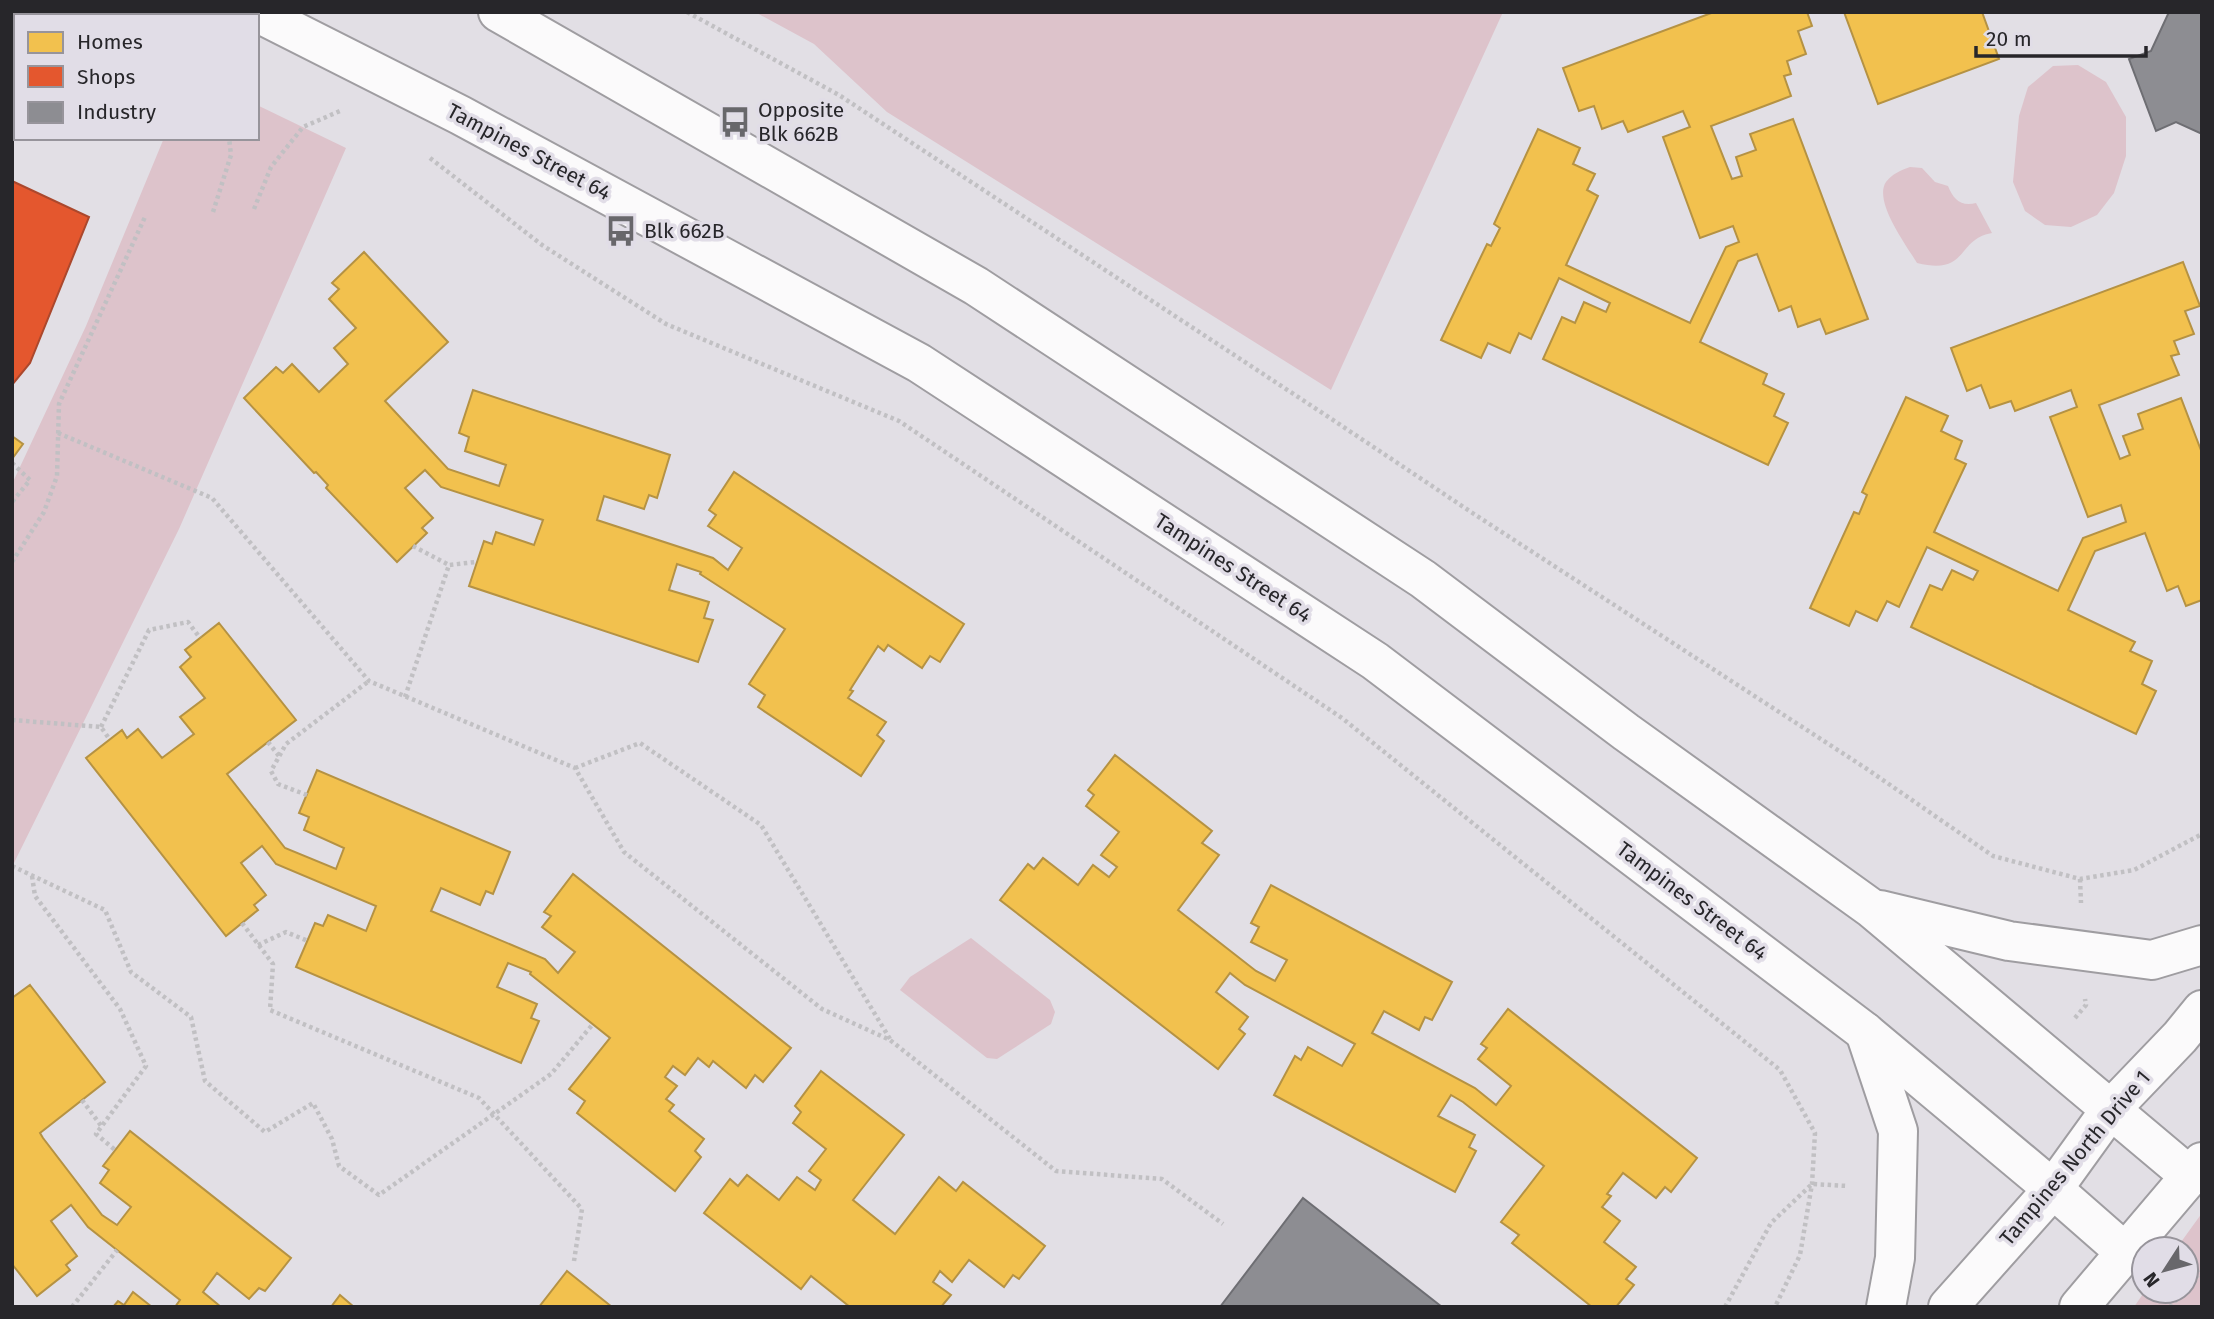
<svg xmlns="http://www.w3.org/2000/svg" width="2214" height="1319" font-family="'Fira Sans',sans-serif">
	<style>
		.green { fill: #ddc3cb }
		.homes { fill: #f2c14e; stroke: #b59243; stroke-width: 2 }
		.shops { fill: #e4572e; stroke: #ab482d; stroke-width: 2 }
		.industry { fill: #8d8d92; stroke: #6e6e73; stroke-width: 2 }
		.lines { fill: none; stroke-linecap: round; stroke-linejoin: round }
		.minor-casing { stroke: #9f9da1; stroke-width: 42 }
		.path { stroke: #c1c0c3; stroke-width: 4.5; stroke-dasharray: 3.5 3.5; stroke-linecap: butt }
		.minor { stroke: #fbfafb; stroke-width: 38 }
		.labels { text-anchor: middle; stroke-width: 7; stroke-linejoin: round; paint-order: stroke }
		.poi-label { font-size: 21px; fill: #27262a; stroke: #e1dde7; text-anchor: start }
		.street-label { font-size: 21px; fill: #27262a; stroke: #e1dde7 }
	</style>
	<rect width="100%" height="100%" fill="#e2dfe5"/>
	<!-- green -->
	<g class="green">
		<path d="M 755,12 L 1503,12 L 1331,390 L 887,112 L 814,44 Z"/>
		<path d="M 2078,65 L 2106,82 L 2126,117 L 2126,156 L 2114,193 L 2097,215 L 2071,227 L 2045,225 L 2025,211 L 2013,182 L 2019,116 L 2028,87 L 2053,66 Z"/>
		<path d="M 257,105 L 346,148 L 179,529 L 12,867 L 12,484 L 86,326 L 164,138 L 257,138 Z"/>
		<path d="M 1910,167 L 1922,168 L 1935,182 L 1948,186 C 1953,199 1961,207 1976,203 L 1992,233 C 1956,239 1969,276 1917,263 C 1907,246 1873,201 1886,182 C 1892,174 1901,170 1910,167 Z"/>
		<path d="M 971,938 L 1050,1000 L 1055,1012 L 1051,1024 L 997,1059 L 987,1058 L 900,990 L 910,977 Z"/>
		<path d="M 2202,1213 L 2202,1307 L 2134,1307 L 2145,1291 L 2186,1291 L 2186,1249 L 2176,1249 Z"/>
	</g>
	<!-- homes -->
	<g class="homes">
		<path d="M 1714,12 L 1807,12 L 1812,26 L 1798,31 L 1806,54 L 1787,61 L 1791,74 L 1784,76 L 1791,96 L 1711,126 L 1732,179 L 1742,176 L 1736,157 L 1756,150 L 1750,134 L 1793,119 L 1868,319 L 1826,334 L 1820,319 L 1798,327 L 1791,306 L 1779,311 L 1757,254 L 1738,261 L 1700,342 L 1767,374 L 1763,384 L 1784,394 L 1774,416 L 1788,423 L 1768,465 L 1543,359 L 1562,317 L 1575,323 L 1584,302 L 1606,312 L 1610,303 L 1559,278 L 1531,339 L 1519,333 L 1510,353 L 1488,343 L 1481,358 L 1441,340 L 1487,244 L 1491,246 L 1500,228 L 1494,224 L 1538,129 L 1580,148 L 1573,164 L 1595,174 L 1587,190 L 1598,196 L 1566,265 L 1690,323 L 1726,247 L 1739,242 L 1733,226 L 1700,238 L 1663,137 L 1690,127 L 1683,111 L 1628,132 L 1623,121 L 1602,129 L 1594,106 L 1579,111 L 1563,68 Z"/>
		<path d="M 1844,12 L 1982,12 L 1999,59 L 1878,104 Z"/>
		<path d="M 364,252 L 448,342 L 385,401 L 448,469 L 499,486 L 506,465 L 465,451 L 469,437 L 459,433 L 473,390 L 670,455 L 657,498 L 649,495 L 644,509 L 604,496 L 597,520 L 713,558 L 728,570 L 742,548 L 708,526 L 716,515 L 709,510 L 734,472 L 964,624 L 940,662 L 930,656 L 922,668 L 888,645 L 884,651 L 878,646 L 850,690 L 853,691 L 848,698 L 886,722 L 877,735 L 884,741 L 861,776 L 758,707 L 765,695 L 749,684 L 785,629 L 700,574 L 701,572 L 677,564 L 669,590 L 709,602 L 704,618 L 713,620 L 698,662 L 469,586 L 484,541 L 492,544 L 496,532 L 534,545 L 543,520 L 441,487 L 425,470 L 405,488 L 433,518 L 422,528 L 427,533 L 397,562 L 326,488 L 328,485 L 316,472 L 314,473 L 244,398 L 276,367 L 283,373 L 292,364 L 319,392 L 348,364 L 334,348 L 356,328 L 329,299 L 339,289 L 332,283 Z"/>
		<path d="M 2183,262 L 2200,306 L 2185,311 L 2194,334 L 2174,341 L 2179,354 L 2171,356 L 2179,375 L 2099,405 L 2120,459 L 2130,455 L 2123,436 L 2143,429 L 2138,414 L 2181,398 L 2202,453 L 2202,600 L 2186,606 L 2178,586 L 2167,591 L 2145,533 L 2095,551 L 2068,610 L 2135,642 L 2130,651 L 2152,661 L 2142,684 L 2156,691 L 2136,734 L 1911,627 L 1930,585 L 1942,590 L 1952,570 L 1973,580 L 1978,571 L 1927,547 L 1899,607 L 1887,601 L 1877,621 L 1856,611 L 1849,626 L 1810,608 L 1854,512 L 1859,514 L 1867,495 L 1862,492 L 1906,397 L 1948,416 L 1941,431 L 1962,441 L 1955,459 L 1966,464 L 1934,532 L 2058,591 L 2083,538 L 2126,522 L 2121,505 L 2088,517 L 2050,417 L 2077,407 L 2071,390 L 2015,411 L 2011,401 L 1990,408 L 1981,385 L 1967,391 L 1951,348 Z"/>
		<path d="M 12,436 L 23,444 L 12,459 Z"/>
		<path d="M 219,623 L 296,720 L 227,774 L 285,848 L 336,869 L 344,848 L 304,830 L 309,817 L 299,813 L 317,770 L 510,852 L 493,894 L 486,891 L 480,905 L 441,888 L 431,911 L 545,959 L 558,973 L 575,952 L 542,927 L 551,916 L 544,912 L 573,874 L 791,1048 L 763,1082 L 755,1075 L 746,1088 L 713,1061 L 709,1067 L 698,1058 L 685,1075 L 673,1066 L 665,1077 L 677,1086 L 666,1099 L 674,1105 L 669,1111 L 704,1139 L 695,1151 L 701,1157 L 675,1191 L 577,1113 L 585,1101 L 569,1089 L 610,1038 L 530,974 L 531,972 L 508,963 L 497,987 L 537,1004 L 531,1018 L 539,1021 L 521,1063 L 296,967 L 315,923 L 323,926 L 328,915 L 366,931 L 376,906 L 276,864 L 262,846 L 241,863 L 266,895 L 254,905 L 258,910 L 226,936 L 86,758 L 122,730 L 127,738 L 138,729 L 162,758 L 194,734 L 180,717 L 205,698 L 180,667 L 191,657 L 185,650 Z"/>
		<path d="M 1115,755 L 1212,831 L 1202,843 L 1219,855 L 1178,910 L 1256,971 L 1275,981 L 1287,960 L 1251,942 L 1259,927 L 1251,923 L 1271,885 L 1452,982 L 1432,1020 L 1425,1017 L 1419,1030 L 1384,1011 L 1372,1033 L 1475,1088 L 1496,1105 L 1511,1086 L 1478,1059 L 1487,1048 L 1481,1044 L 1508,1009 L 1697,1158 L 1671,1192 L 1665,1187 L 1656,1198 L 1623,1173 L 1607,1194 L 1611,1196 L 1602,1207 L 1620,1221 L 1604,1242 L 1636,1267 L 1626,1279 L 1634,1285 L 1616,1307 L 1592,1307 L 1512,1243 L 1519,1235 L 1501,1222 L 1544,1166 L 1463,1102 L 1451,1095 L 1438,1116 L 1475,1135 L 1469,1147 L 1476,1151 L 1455,1192 L 1274,1095 L 1295,1056 L 1301,1060 L 1308,1047 L 1342,1066 L 1355,1044 L 1245,985 L 1230,973 L 1216,992 L 1248,1017 L 1239,1029 L 1245,1034 L 1218,1069 L 1000,900 L 1028,864 L 1034,869 L 1043,858 L 1078,885 L 1093,865 L 1109,877 L 1117,867 L 1101,855 L 1119,832 L 1086,806 L 1094,795 L 1088,790 Z"/>
		<path d="M 30,985 L 105,1082 L 40,1133 L 43,1138 L 102,1215 L 117,1225 L 131,1207 L 100,1183 L 109,1170 L 103,1166 L 130,1131 L 291,1258 L 265,1291 L 259,1288 L 249,1299 L 217,1273 L 203,1292 L 221,1307 L 175,1307 L 180,1300 L 88,1227 L 71,1205 L 51,1221 L 77,1256 L 66,1265 L 70,1270 L 37,1296 L 12,1264 L 12,998 Z"/>
		<path d="M 821,1071 L 904,1135 L 853,1200 L 895,1234 L 939,1177 L 956,1191 L 963,1182 L 1045,1246 L 1019,1279 L 1013,1275 L 1004,1287 L 969,1260 L 952,1282 L 940,1271 L 933,1282 L 951,1295 L 941,1307 L 850,1307 L 811,1276 L 801,1289 L 704,1213 L 730,1179 L 738,1186 L 747,1175 L 779,1200 L 797,1177 L 815,1190 L 821,1180 L 809,1171 L 826,1149 L 793,1123 L 801,1112 L 795,1106 Z"/>
		<path d="M 567,1271 L 612,1307 L 539,1307 Z"/>
		<path d="M 133,1292 L 152,1307 L 113,1307 L 118,1301 L 124,1305 Z"/>
		<path d="M 340,1295 L 354,1307 L 331,1307 Z"/>
	</g>
	<!-- shops -->
	<path class="shops" d="M 12,181 L 89,217 L 30,363 L 12,385 Z"/>
	<!-- industry -->
	<g class="industry">
		<path d="M 2169,12 L 2202,12 L 2202,134 L 2176,122 L 2156,131 L 2129,59 L 2151,51 Z"/>
		<path d="M 1303,1198 L 1442,1307 L 1220,1307 Z"/>
	</g>
	<g class="lines">
		<defs>
			<g id="minor">
				<path d="M 256,12 L 460,115 L 919,363 L 1375,661 L 1865,1032 L 2053,1189 L 2126,1253"/>
				<path d="M 498,12 L 976,286 L 1423,579 L 1626,732 L 1871,908 L 2191,1177"/>
				<path d="M 1880,910 L 2009,941 L 2152,960 L 2202,945"/>
				<path d="M 1865,1032 L 1898,1131 L 1895,1258 L 1886,1307"/>
				<path d="M 1948,1307 L 2053,1189 L 2110,1110 L 2180,1037 L 2202,1010"/>
				<path d="M 2079,1307 L 2202,1162"/>
			</g>
		</defs>
		<!-- minor casing -->
		<use href="#minor" class="minor-casing"/>
		<!-- path -->
		<g class="path">
			<path d="M 129,12 L 136,16"/>
			<path d="M 687,12 L 839,95 L 1330,418 L 1474,514 L 1867,769 L 1993,856 L 2080,879 L 2134,870 L 2202,834"/>
			<path d="M 430,158 L 542,245 L 666,324 L 899,421 L 1342,718 L 1780,1070 L 1815,1133 L 1812,1184 L 1800,1255 L 1775,1307"/>
			<path d="M 254,209 L 271,167 L 303,127 L 340,111"/>
			<path d="M 213,212 L 231,155 L 229,138"/>
			<path d="M 58,433 L 212,498 L 369,681 L 575,768 L 624,852 L 822,1009 L 890,1040 L 1056,1171 L 1162,1179 L 1223,1224"/>
			<path d="M 12,463 L 30,480 L 12,502"/>
			<path d="M 413,546 L 449,565"/>
			<path d="M 12,562 L 44,512 L 57,476 L 59,404 L 145,217"/>
			<path d="M 405,697 L 449,565 L 476,562"/>
			<path d="M 12,720 L 101,727 L 110,740"/>
			<path d="M 101,727 L 149,630 L 188,622 L 200,638"/>
			<path d="M 268,742 L 279,756"/>
			<path d="M 575,768 L 640,743 L 761,825 L 890,1039"/>
			<path d="M 307,795 L 278,784 L 271,771 L 286,744 L 369,681"/>
			<path d="M 12,866 L 105,910 L 131,972 L 191,1017 L 205,1081 L 265,1132 L 313,1103 L 332,1139 L 339,1166 L 379,1195 L 551,1074 L 593,1024"/>
			<path d="M 32,876 L 35,896 L 120,1009 L 146,1066 L 96,1134 L 115,1150"/>
			<path d="M 2080,879 L 2081,903"/>
			<path d="M 242,923 L 273,964 L 270,1010 L 479,1098 L 582,1209 L 574,1261"/>
			<path d="M 258,945 L 286,932 L 308,941"/>
			<path d="M 2075,1018 L 2086,1005 L 2085,999"/>
			<path d="M 82,1100 L 102,1127"/>
			<path d="M 2186,1288 L 2202,1271"/>
			<path d="M 72,1307 L 117,1250"/>
			<path d="M 1725,1307 L 1771,1223 L 1812,1184 L 1848,1186"/>
			<path d="M 2170,1307 L 2184,1291"/>
		</g>
		<!-- minor -->
		<use href="#minor" class="minor"/>
	</g>
	<!-- icons -->
	<defs>
		<symbol id="bus-bare" viewBox="-9 -9 18 18"><path d="M-5-6H5V4H4V6H2V4H-2V6H-4V4H-5ZM-3.5-4V0h7V-4ZM-3.5 1.2v1.5H-2V1.2ZM2 1.2v1.5H3.5V1.2Z" fill="#68676b" stroke="#e1dde7" stroke-width="2.5" paint-order="stroke"/></symbol>
	</defs>
	<g fill-rule="evenodd">
		<use href="#bus-bare" x="713" y="100" width="44" height="44"/>
		<use href="#bus-bare" x="599" y="209" width="44" height="44"/>
	</g>
	<g class="labels">
		<!-- poi labels -->
		<g class="poi-label">
			<text x="758" y="117">Opposite<tspan x="758" dy="24">Blk 662B</tspan></text>
			<text x="644" y="238">Blk 662B</text>
		</g>
		<!-- street labels -->
		<g class="street-label">
			<text transform="translate(529 152) rotate(28)" y="7">Tampines Street 64</text>
			<text transform="translate(1233 568) rotate(33)" y="7">Tampines Street 64</text>
			<text transform="translate(1692 901) rotate(37)" y="7">Tampines Street 64</text>
			<text transform="translate(2075 1158) rotate(-50)" y="7">Tampines North Drive 1</text>
		</g>
	</g>
	<!-- border -->
	<rect width="2214" height="1319" fill="none" stroke="#27262a" stroke-width="28"/>
	<!-- legend -->
	<rect x="14" y="14" width="245" height="126" fill="#e1dde7" stroke="#97949b" stroke-width="2"/>
	<rect x="28" y="32" width="35" height="21" fill="#f2c14e" stroke="#97949b" stroke-width="2"/>
	<text x="77" y="49" font-size="21" fill="#27262a">Homes</text>
	<rect x="28" y="66" width="35" height="21" fill="#e4572e" stroke="#97949b" stroke-width="2"/>
	<text x="77" y="84" font-size="21" fill="#27262a">Shops</text>
	<rect x="28" y="102" width="35" height="21" fill="#8d8d92" stroke="#97949b" stroke-width="2"/>
	<text x="77" y="119" font-size="21" fill="#27262a">Industry</text>
	<!-- north arrow -->
	<g transform="translate(2165 1270) rotate(234)"><circle r="33" fill="#e1dde7" stroke="#97949b" stroke-width="2"/>
	<path d="M0-5L12 26L0 18L-12 26Z" fill="#68676b"/>
	<text y="-10" font-size="19" font-weight="bold" text-anchor="middle" fill="#27262a">N</text>
	</g>
	<!-- scale -->
	<path d="M1976 46v10h170v-10" fill="none" stroke="#27262a" stroke-width="3.5"/>
	<text x="1986" y="46" font-size="21" fill="#27262a" stroke="#e1dde7" stroke-width="5" paint-order="stroke">20 m</text>
</svg>
